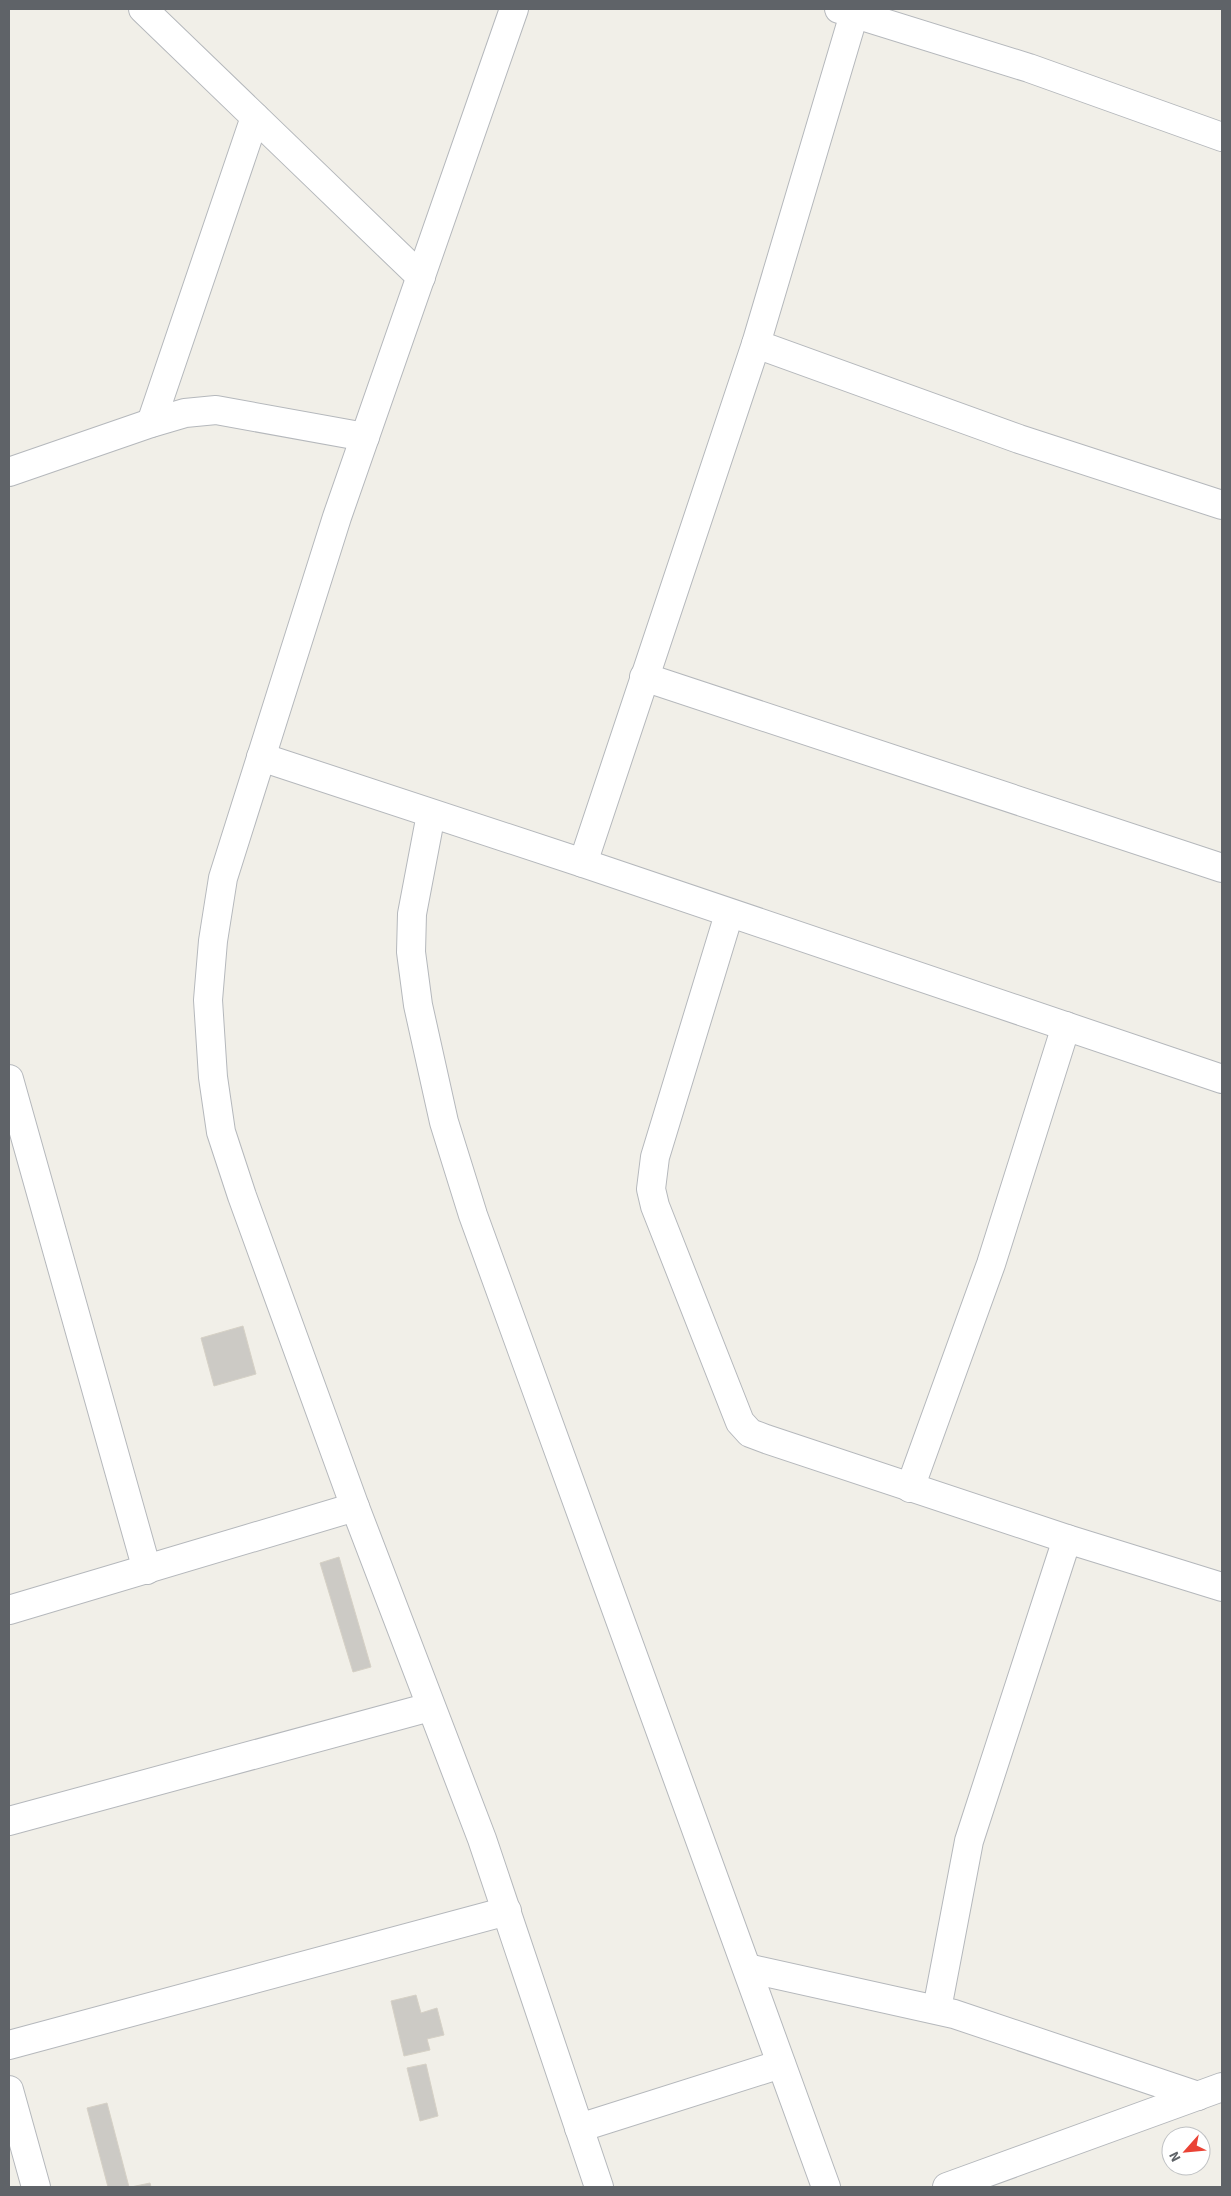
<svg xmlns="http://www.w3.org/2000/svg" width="1231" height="2196" font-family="'Source Sans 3',sans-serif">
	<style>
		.building { fill: #cccac5; stroke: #d6d1c6 }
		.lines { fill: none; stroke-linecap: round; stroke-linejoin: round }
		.minor-casing { stroke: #b5b8bc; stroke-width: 30 }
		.minor { stroke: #fff; stroke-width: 28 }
	</style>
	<rect width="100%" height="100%" fill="#f1efe8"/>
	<!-- building -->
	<g class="building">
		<path d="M 243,1326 L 256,1374 L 214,1386 L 201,1338 Z"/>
		<path d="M 339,1557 L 371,1667 L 353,1672 L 320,1563 Z"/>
		<path d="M 416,1995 L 421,2013 L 437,2008 L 444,2035 L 427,2039 L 430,2050 L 404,2056 L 391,2001 Z"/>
		<path d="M 426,2064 L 438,2116 L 420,2121 L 407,2068 Z"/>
		<path d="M 107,2103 L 129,2187 L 108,2187 L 87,2108 Z"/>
		<path d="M 150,2183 L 151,2187 L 131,2187 Z"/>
	</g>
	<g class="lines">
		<defs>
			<g id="minor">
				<path d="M 143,9 L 421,277"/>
				<path d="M 514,9 L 337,517 L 223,878 L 213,941 L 208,1000 L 213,1077 L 221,1132 L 242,1196 L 355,1507 L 482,1839 L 599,2187"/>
				<path d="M 839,9 L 1029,68 L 1222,137"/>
				<path d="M 756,344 L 1019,439 L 1222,505"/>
				<path d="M 151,423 L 255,117"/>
				<path d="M 9,472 L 151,423 L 185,413 L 216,410 L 365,437"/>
				<path d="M 644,677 L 1222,868"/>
				<path d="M 261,757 L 583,863 L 1222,1079"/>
				<path d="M 431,814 L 412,914 L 411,952 L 418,1005 L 444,1122 L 473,1215 L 826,2187"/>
				<path d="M 583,863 L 756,344 L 854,14"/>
				<path d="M 729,914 L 655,1157 L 651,1189 L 655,1206 L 740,1422 L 750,1433 L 766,1439 L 1067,1539 L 1222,1587"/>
				<path d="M 9,1079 L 147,1570"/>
				<path d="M 910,1488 L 991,1264 L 1066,1026"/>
				<path d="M 9,1610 L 355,1507"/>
				<path d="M 9,1821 L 430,1707"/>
				<path d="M 747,1968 L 954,2014 L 1198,2096"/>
				<path d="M 937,2009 L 969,1841 L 1067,1539"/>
				<path d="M 9,2045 L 507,1911"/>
				<path d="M 9,2090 L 36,2187"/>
				<path d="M 579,2128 L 781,2064"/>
				<path d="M 947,2187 L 1222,2087"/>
			</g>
		</defs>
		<!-- minor casing -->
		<use href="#minor" class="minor-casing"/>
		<!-- minor -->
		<use href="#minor" class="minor"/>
	</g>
	<!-- border -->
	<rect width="1231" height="2196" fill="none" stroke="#5f6368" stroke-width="20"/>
	<!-- north arrow -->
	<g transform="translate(1186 2151) rotate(243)"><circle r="24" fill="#ffffff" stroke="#bfc1c3"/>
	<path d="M0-4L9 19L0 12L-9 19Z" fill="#ea4335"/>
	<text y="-8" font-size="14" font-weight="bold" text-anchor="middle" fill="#5f6368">N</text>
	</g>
</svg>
